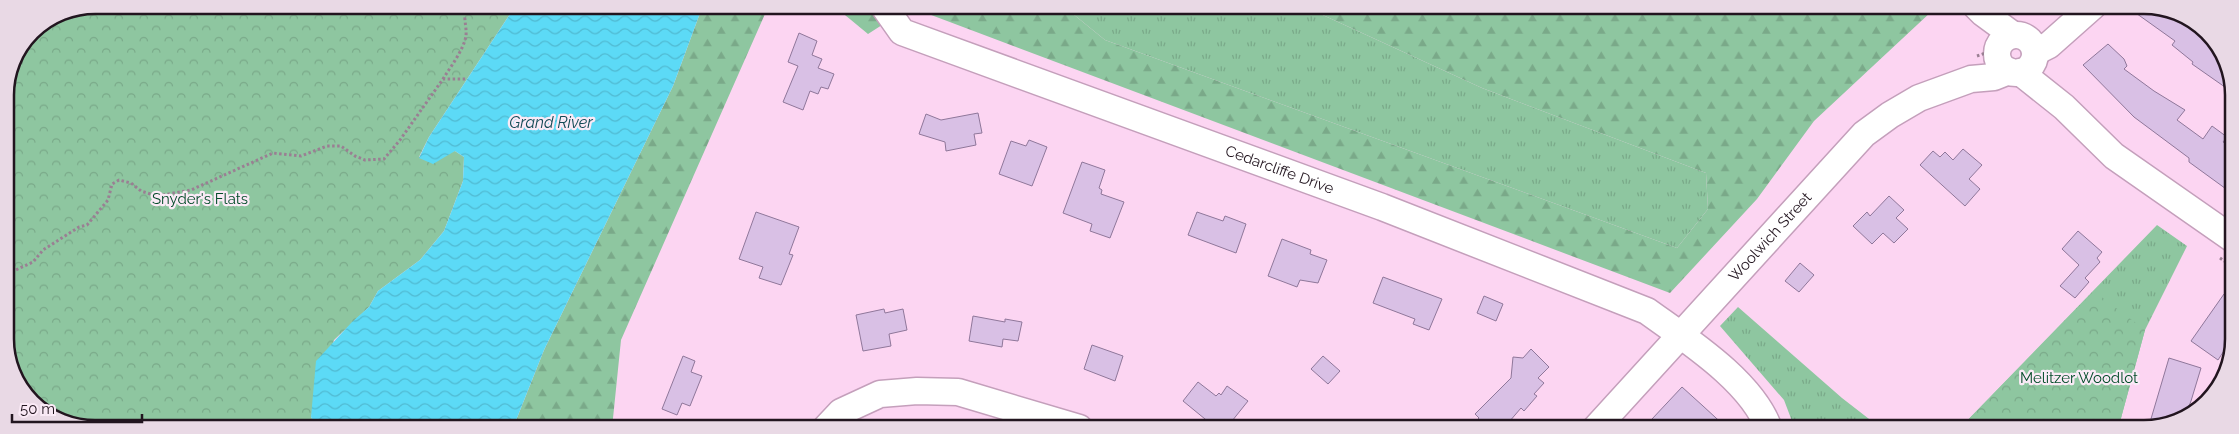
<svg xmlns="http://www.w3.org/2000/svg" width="2239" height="434" font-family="Raleway,sans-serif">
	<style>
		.grass { fill: url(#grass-tufts) }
		.forest { fill: url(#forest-firs) }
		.park { fill: url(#park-crowns) }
		.water { fill: url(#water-waves) }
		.building { fill: #d9c0e5; stroke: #8f779a }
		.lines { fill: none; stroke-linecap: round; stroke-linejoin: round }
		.minor-casing { stroke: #c49fbb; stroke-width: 29 }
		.path { stroke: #9a7f93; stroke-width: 3; stroke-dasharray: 2.5 2.5; stroke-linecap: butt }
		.minor { stroke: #fff; stroke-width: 26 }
		.labels { text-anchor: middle; stroke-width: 4.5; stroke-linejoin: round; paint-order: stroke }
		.street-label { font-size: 15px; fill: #22151f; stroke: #faeaf6 }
		.park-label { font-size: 15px; fill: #024b28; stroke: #faeaf6 }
		.water-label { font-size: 16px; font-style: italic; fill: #114955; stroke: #faeaf6 }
		.rim { fill: none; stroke: #22151f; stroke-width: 2.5 }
	</style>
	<defs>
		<pattern id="grass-tufts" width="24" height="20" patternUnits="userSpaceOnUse" patternTransform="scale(1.25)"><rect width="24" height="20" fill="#8ec6a0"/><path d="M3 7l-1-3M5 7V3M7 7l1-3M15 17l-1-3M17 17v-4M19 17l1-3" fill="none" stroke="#7aa989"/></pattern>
		<pattern id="forest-firs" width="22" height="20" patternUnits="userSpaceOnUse" patternTransform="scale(1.25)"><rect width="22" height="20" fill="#8ec6a0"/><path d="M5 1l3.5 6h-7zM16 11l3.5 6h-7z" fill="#7aa989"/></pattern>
		<pattern id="park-crowns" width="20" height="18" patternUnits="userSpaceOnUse" patternTransform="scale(1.25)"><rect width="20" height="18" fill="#8ec6a0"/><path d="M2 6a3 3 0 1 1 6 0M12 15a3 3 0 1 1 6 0" fill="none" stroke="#7aa989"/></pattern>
		<pattern id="water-waves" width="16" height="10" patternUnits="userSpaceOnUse" patternTransform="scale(1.25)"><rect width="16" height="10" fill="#5cdaf6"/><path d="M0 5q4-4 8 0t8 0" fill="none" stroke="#50bad2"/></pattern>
	</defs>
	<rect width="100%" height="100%" fill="#fcd5f2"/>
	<!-- grass -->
	<g class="grass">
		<path d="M 1062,5 L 1301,5 L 1482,88 L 1706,173 L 1708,209 L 1677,248 L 1105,40 Z"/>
		<path d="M 2157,225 L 2187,246 L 2145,330 L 2118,429 L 1959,429 Z"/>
		<path d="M 1738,307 L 1842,398 L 1882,429 L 1795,429 L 1784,400 L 1720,326 Z"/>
	</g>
	<!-- forest -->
	<g class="forest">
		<path d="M 703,5 L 769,5 L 621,340 L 612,428 L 513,428 L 544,350 L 673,86 Z"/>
		<path d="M 850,5 L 1062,5 L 1105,40 L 1677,248 L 1708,209 L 1706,173 L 1482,88 L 1301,5 L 1928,6 L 1932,11 L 1814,121 L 1757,199 L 1670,293 L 910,7 L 868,34 L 845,15 Z"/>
	</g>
	<!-- park -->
	<g class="park">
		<path d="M 95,5 L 516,5 L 429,137 L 419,157 L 455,151 L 464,157 L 463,181 L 444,231 L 420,260 L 378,291 L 369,307 L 334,340 L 311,417 L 317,428 L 83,428 L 35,406 L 8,362 L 5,95 L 12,60 L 32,31 L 61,12 Z"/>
		<path d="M 2094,291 L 2145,330 L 2118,429 L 1959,429 Z"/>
	</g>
	<!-- water -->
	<path class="water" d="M 516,5 L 703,5 L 673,86 L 544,350 L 513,428 L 317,428 L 311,417 L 316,361 L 352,322 L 369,307 L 378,291 L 420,260 L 444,231 L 463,181 L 464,157 L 455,151 L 433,164 L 419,158 L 429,137 Z"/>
	<!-- building -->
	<g class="building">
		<path d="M 2126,6 L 2156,6 L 2204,28 L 2232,77 L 2232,92 L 2192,64 L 2193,62 L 2172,45 L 2175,41 Z"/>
		<path d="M 799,33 L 817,41 L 812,55 L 822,59 L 818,68 L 834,74 L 828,89 L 821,87 L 818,94 L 810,91 L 803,110 L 783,102 L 798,66 L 788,62 Z"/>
		<path d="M 2108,44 L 2124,59 L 2127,66 L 2124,69 L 2154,91 L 2185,110 L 2177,120 L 2203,139 L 2212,126 L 2227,137 L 2223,142 L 2232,148 L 2233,194 L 2189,162 L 2189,158 L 2134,117 L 2083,65 Z"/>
		<path d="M 978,113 L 982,133 L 974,134 L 976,145 L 946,151 L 945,142 L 919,134 L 926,114 L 941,120 Z"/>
		<path d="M 1029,140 L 1047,147 L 1032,186 L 999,174 L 1011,141 L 1026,146 Z"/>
		<path d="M 1963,149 L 1982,165 L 1969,179 L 1980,189 L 1965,206 L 1920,165 L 1933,151 L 1940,157 L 1945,152 L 1953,160 Z"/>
		<path d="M 1082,162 L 1105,170 L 1099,188 L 1102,190 L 1101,194 L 1124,202 L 1110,238 L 1090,231 L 1092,224 L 1063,213 Z"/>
		<path d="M 1889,196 L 1904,210 L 1896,218 L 1908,229 L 1894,243 L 1883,233 L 1872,244 L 1853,226 L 1867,212 L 1870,216 Z"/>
		<path d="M 756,212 L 799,227 L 789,254 L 793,255 L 781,285 L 759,278 L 763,267 L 739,259 Z"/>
		<path d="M 1197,212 L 1223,221 L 1225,216 L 1246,224 L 1236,253 L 1188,235 Z"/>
		<path d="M 2078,231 L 2102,252 L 2097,258 L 2100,262 L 2085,278 L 2089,282 L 2075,298 L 2060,286 L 2079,265 L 2062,249 Z"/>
		<path d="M 1282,239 L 1311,250 L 1310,254 L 1327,260 L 1318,283 L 1300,280 L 1297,287 L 1268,276 Z"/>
		<path d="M 1800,263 L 1814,275 L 1799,292 L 1785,281 Z"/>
		<path d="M 1383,277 L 1442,299 L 1429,330 L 1413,324 L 1415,319 L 1373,303 Z"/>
		<path d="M 2224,294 L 2233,300 L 2233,337 L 2218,360 L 2191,341 Z"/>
		<path d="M 1484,296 L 1503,304 L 1496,321 L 1477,313 Z"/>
		<path d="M 884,309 L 885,313 L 903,309 L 907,330 L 889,334 L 891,346 L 863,351 L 856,315 Z"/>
		<path d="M 973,316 L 1005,322 L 1005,319 L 1022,322 L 1018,341 L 1003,339 L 1002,347 L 969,341 Z"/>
		<path d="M 1092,345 L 1123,356 L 1115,381 L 1084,369 Z"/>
		<path d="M 1531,349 L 1549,367 L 1538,378 L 1544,383 L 1534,394 L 1537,396 L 1524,411 L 1521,408 L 1503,429 L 1469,429 L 1479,418 L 1475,414 L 1511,378 L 1513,357 L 1523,358 Z"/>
		<path d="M 683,356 L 695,361 L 691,372 L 702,376 L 690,406 L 682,403 L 677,415 L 662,409 Z"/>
		<path d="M 1323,356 L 1340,371 L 1328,384 L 1311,369 Z"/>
		<path d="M 2169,358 L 2201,368 L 2191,401 L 2186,414 L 2148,429 Z"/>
		<path d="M 1198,382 L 1216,396 L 1219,393 L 1221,395 L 1227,386 L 1248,401 L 1228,426 L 1221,421 L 1216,428 L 1183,401 Z"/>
		<path d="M 1682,387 L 1703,406 L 1728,429 L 1663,429 L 1652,419 Z"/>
	</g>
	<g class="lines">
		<defs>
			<g id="minor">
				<path id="s1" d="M 883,5 L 902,32 L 1382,207 L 1647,311 C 1687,340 1752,381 1769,429"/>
				<path d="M 1976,6 L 1983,13 L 2013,35"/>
				<circle cx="2016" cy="54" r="19"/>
				<path d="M 2035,52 L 2049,45 L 2093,6"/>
				<path d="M 2020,72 L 2064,107 L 2114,156 L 2233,239"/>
				<path d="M 826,428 L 841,412 L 880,394 L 917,391 L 958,392 L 1079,428"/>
				<path id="s2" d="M 1595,429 L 1864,134 L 1890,115 L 1919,98 L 1971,79 L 1994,77 L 2009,71"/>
			</g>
		</defs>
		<!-- minor casing -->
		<use href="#minor" class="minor-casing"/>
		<!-- path -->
		<g class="path">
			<path d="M 1977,56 L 1997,49"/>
			<path d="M 443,79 C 451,66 463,51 466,36 C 467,26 462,14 467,5"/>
			<path d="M 2220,258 L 2233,267"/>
			<path d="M 7,274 L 33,262 L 43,250 L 79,227 L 87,225 L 108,200 L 112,184 L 119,180 L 131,183 L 141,191 L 157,196 L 191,190 L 273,153 L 301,156 L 327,146 L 341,146 L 355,156 L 365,160 L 384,159 L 400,140 L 443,79 L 466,79"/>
		</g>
		<!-- minor -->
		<use href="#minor" class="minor"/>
	</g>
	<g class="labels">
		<!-- street labels -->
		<g class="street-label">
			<text dy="5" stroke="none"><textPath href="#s1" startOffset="435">Cedarcliffe Drive</textPath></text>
			<text dy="5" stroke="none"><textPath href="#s2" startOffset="260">Woolwich Street</textPath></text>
		</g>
		<!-- park labels -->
		<g class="park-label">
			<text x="200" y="204">Snyder's Flats</text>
			<text x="2079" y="383">Melitzer Woodlot</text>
		</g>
		<!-- water labels -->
		<g class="water-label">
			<text x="551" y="128">Grand River</text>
		</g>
	</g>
	<!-- crop -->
	<path d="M0 0H2239V434H0ZM95 14H2144A81 81 0 0 1 2225 95V339A81 81 0 0 1 2144 420H95A81 81 0 0 1 14 339V95A81 81 0 0 1 95 14Z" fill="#e9d9e5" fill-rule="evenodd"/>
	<path class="rim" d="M95 14H2144A81 81 0 0 1 2225 95V339A81 81 0 0 1 2144 420H95A81 81 0 0 1 14 339V95A81 81 0 0 1 95 14Z"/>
	<!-- scale -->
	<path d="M12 414v8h130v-8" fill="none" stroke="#22151f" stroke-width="2.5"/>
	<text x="20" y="414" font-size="15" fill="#22151f" stroke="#faeaf6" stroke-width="4" paint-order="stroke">50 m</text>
</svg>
